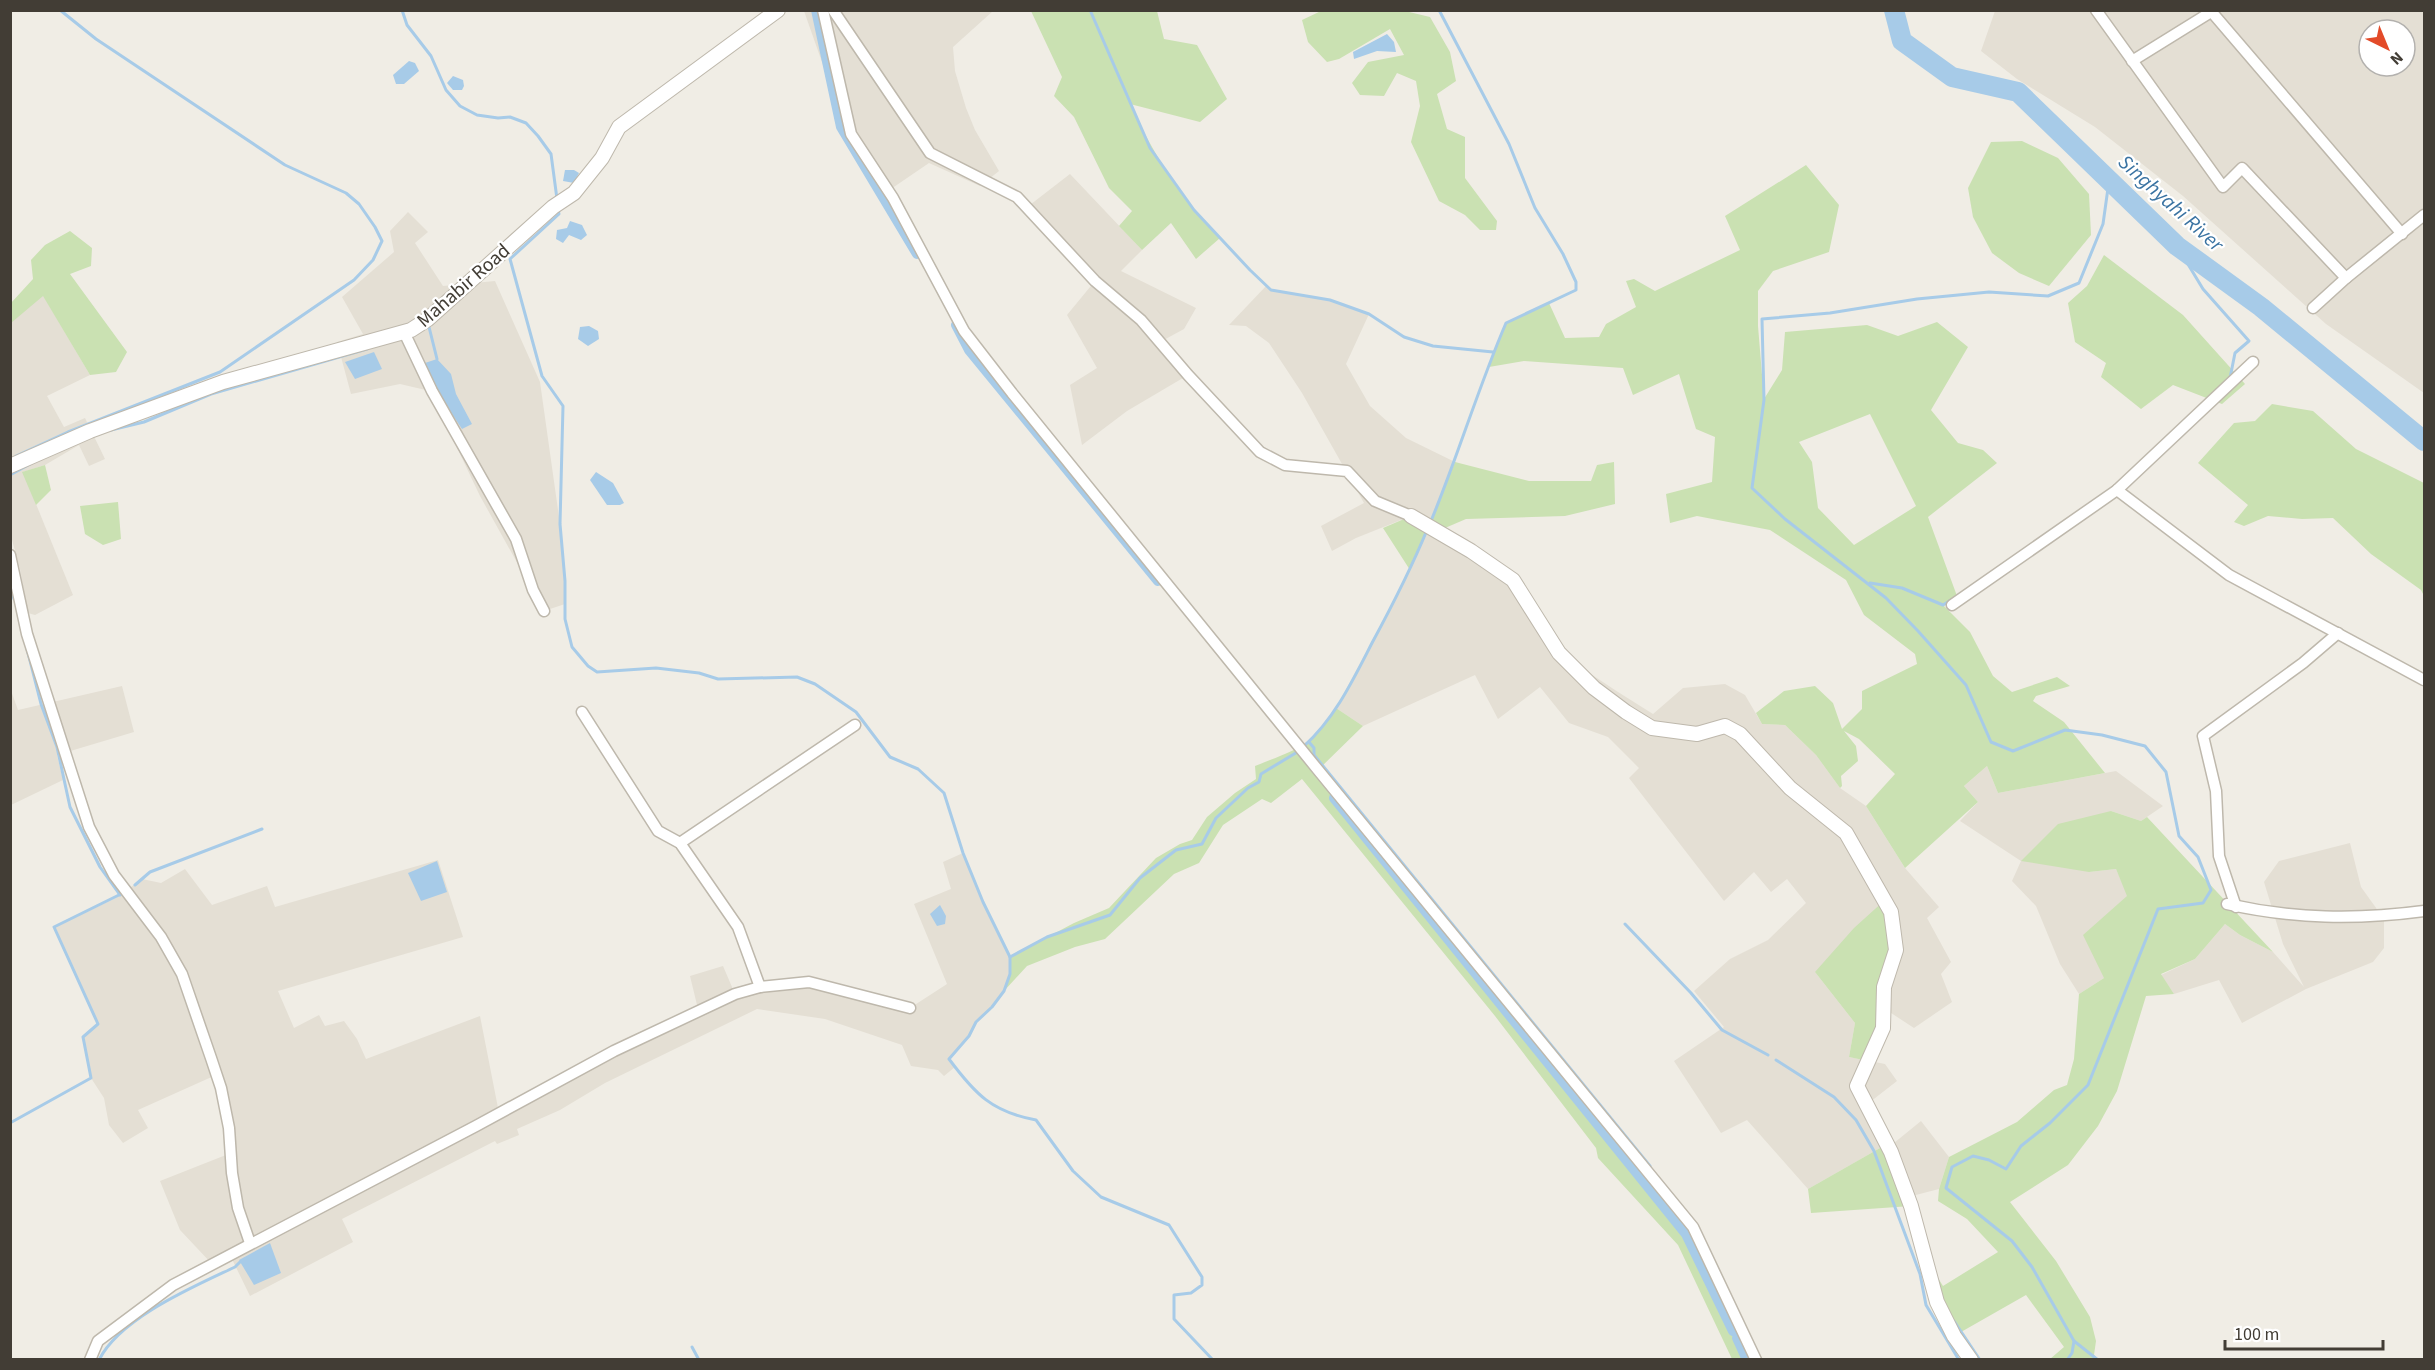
<svg xmlns="http://www.w3.org/2000/svg" width="2435" height="1370" font-family="'Source Sans 3',sans-serif">
	<style>
		.residential { fill: #e4dfd4; fill-rule: evenodd }
		.green { fill: #cae1b2; fill-rule: evenodd }
		.water { fill: #a7cbe8 }
		.lines { fill: none; stroke-linecap: round; stroke-linejoin: round }
		.stream { stroke: #a7cbe8; stroke-width: 3 }
		.canal { stroke: #a7cbe8; stroke-width: 10 }
		.river { stroke: #a7cbe8; stroke-width: 20 }
		.minor-casing { stroke: #beb8ac; stroke-width: 13 }
		.tertiary-casing { stroke: #beb8ac; stroke-width: 16 }
		.minor { stroke: #fff; stroke-width: 10 }
		.tertiary { stroke: #fff; stroke-width: 14 }
		.labels { text-anchor: middle; stroke-width: 4.5; stroke-linejoin: round; paint-order: stroke }
		.street-label { font-size: 20px; fill: #423d35; stroke: #fff }
		.water-label { font-size: 21px; font-style: italic; fill: #3a73a2; stroke: #fff }
	</style>
	<rect width="100%" height="100%" fill="#f0ede5"/>
	<!-- residential -->
	<g class="residential">
		<path d="M 804,11 L 993,11 L 953,47 L 955,71 L 966,108 L 975,130 L 999,171 L 980,186 L 929,163 L 885,193 L 848,136 Z"/>
		<path d="M 1995,11 L 2424,11 L 2424,393 L 2326,324 L 2183,196 L 2095,127 L 2017,79 L 1981,51 ZM 2369,30 L 2405,30 L 2405,66 L 2369,66 Z"/>
		<path d="M 1070,174 L 1142,250 L 1121,271 L 1196,308 L 1184,329 L 1160,342 L 1188,375 L 1127,411 L 1082,445 L 1070,385 L 1097,368 L 1067,315 L 1095,281 L 1026,208 Z"/>
		<path d="M 408,212 L 428,232 L 415,243 L 443,286 L 495,281 L 540,382 L 560,524 L 565,581 L 565,604 L 544,611 L 480,496 L 430,391 L 400,384 L 351,394 L 337,342 L 363,334 L 342,297 L 394,252 L 390,231 Z"/>
		<path d="M 1267,285 L 1272,290 L 1330,300 L 1369,314 L 1346,364 L 1370,406 L 1406,438 L 1455,462 L 1431,521 L 1411,516 L 1356,538 L 1332,551 L 1321,526 L 1364,503 L 1302,393 L 1269,343 L 1246,326 L 1229,325 Z"/>
		<path d="M 43,295 L 90,375 L 47,396 L 64,427 L 85,418 L 105,459 L 89,466 L 79,445 L 45,465 L 23,472 L 73,595 L 35,615 L 28,613 L 20,569 L 11,536 L 10,323 Z"/>
		<path d="M 1427,530 L 1513,580 L 1559,653 L 1618,692 L 1653,714 L 1683,688 L 1725,684 L 1745,695 L 1762,724 L 1785,725 L 1816,755 L 1840,788 L 1866,806 L 1905,868 L 1939,907 L 1927,918 L 1951,962 L 1941,974 L 1952,1002 L 1914,1028 L 1888,1011 L 1815,972 L 1855,1023 L 1849,1057 L 1885,1064 L 1897,1081 L 1870,1102 L 1894,1143 L 1921,1121 L 1949,1157 L 1939,1189 L 1908,1197 L 1887,1144 L 1808,1189 L 1747,1120 L 1721,1133 L 1674,1061 L 1724,1027 L 1694,991 L 1730,959 L 1768,940 L 1806,903 L 1787,879 L 1771,892 L 1754,872 L 1724,901 L 1629,778 L 1639,768 L 1608,737 L 1569,723 L 1540,687 L 1498,719 L 1475,675 L 1363,726 L 1336,708 L 1410,570 Z"/>
		<path d="M 122,686 L 134,732 L 57,755 L 63,780 L 11,805 L 10,688 L 18,710 Z"/>
		<path d="M 1987,766 L 1998,793 L 2116,771 L 2163,806 L 2141,821 L 2111,811 L 2089,872 L 2116,869 L 2128,896 L 2104,978 L 2079,994 L 2060,964 L 2036,906 L 2012,881 L 2021,861 L 1960,821 L 1978,802 L 1964,786 Z"/>
		<path d="M 2350,843 L 2361,887 L 2384,919 L 2384,948 L 2373,962 L 2306,989 L 2242,1023 L 2219,980 L 2174,994 L 2161,975 L 2195,959 L 2225,924 L 2240,935 L 2273,952 L 2304,987 L 2283,944 L 2264,882 L 2279,861 Z"/>
		<path d="M 963,853 L 983,902 L 1010,957 L 1010,974 L 1004,991 L 992,1007 L 976,1022 L 969,1036 L 950,1059 L 955,1067 L 944,1076 L 938,1070 L 911,1066 L 902,1045 L 825,1019 L 757,1009 L 605,1083 L 560,1110 L 517,1129 L 519,1135 L 497,1144 L 495,1141 L 342,1219 L 353,1242 L 250,1296 L 230,1255 L 212,1264 L 180,1230 L 160,1181 L 231,1153 L 216,1075 L 138,1110 L 148,1128 L 123,1143 L 109,1125 L 104,1098 L 91,1078 L 83,1037 L 98,1024 L 55,927 L 116,898 L 142,879 L 161,883 L 185,869 L 212,905 L 267,886 L 275,907 L 438,860 L 463,937 L 278,991 L 294,1028 L 319,1015 L 325,1026 L 344,1021 L 357,1039 L 366,1059 L 480,1016 L 499,1113 L 698,1009 L 690,976 L 723,966 L 735,994 L 809,982 L 910,1008 L 947,984 L 914,904 L 951,889 L 943,862 Z"/>
	</g>
	<!-- green -->
	<g class="green">
		<path d="M 1031,11 L 1157,11 L 1164,39 L 1197,45 L 1227,99 L 1200,122 L 1130,104 C 1154,156 1181,197 1220,238 L 1196,259 L 1171,223 L 1142,250 L 1119,226 L 1132,211 L 1109,188 L 1074,117 L 1054,96 L 1062,77 Z"/>
		<path d="M 1321,11 L 1405,11 L 1430,17 L 1450,52 L 1456,81 L 1437,94 L 1447,129 L 1465,137 L 1465,178 L 1497,221 L 1496,230 L 1480,230 L 1465,215 L 1439,201 L 1411,142 L 1420,106 L 1416,81 L 1397,73 L 1384,96 L 1360,95 L 1352,83 L 1368,62 L 1404,55 L 1390,29 L 1339,59 L 1327,62 L 1308,42 L 1302,20 Z"/>
		<path d="M 2022,141 L 2058,158 L 2089,194 L 2091,235 L 2049,286 L 2019,273 L 1992,253 L 1973,217 L 1968,188 L 1991,142 Z"/>
		<path d="M 1806,165 L 1839,205 L 1829,252 L 1773,271 L 1758,291 L 1758,326 L 1764,399 L 1782,370 L 1785,332 L 1867,325 L 1898,336 L 1937,322 L 1968,347 L 1931,410 L 1958,443 L 1983,450 L 1997,463 L 1928,517 L 1957,596 L 1943,605 L 1970,632 L 1993,676 L 2012,692 L 2057,677 L 2070,686 L 2036,696 L 2033,701 L 2064,722 L 2105,773 L 1998,793 L 1987,766 L 1964,786 L 1978,802 L 1905,868 L 1866,806 L 1895,774 L 1859,739 L 1844,731 L 1856,746 L 1858,761 L 1841,776 L 1842,786 L 1840,788 L 1816,755 L 1785,725 L 1762,724 L 1756,713 L 1784,691 L 1815,686 L 1833,703 L 1842,729 L 1862,709 L 1862,691 L 1917,664 L 1915,654 L 1864,615 L 1846,580 L 1770,530 L 1697,516 L 1670,523 L 1666,494 L 1712,482 L 1715,437 L 1696,429 L 1679,374 L 1633,395 L 1623,368 L 1524,361 L 1489,367 L 1493,352 L 1506,323 L 1549,303 L 1565,338 L 1599,337 L 1606,324 L 1636,307 L 1626,281 L 1634,279 L 1655,291 L 1740,250 L 1725,216 ZM 1870,414 L 1916,506 L 1854,545 L 1818,508 L 1812,462 L 1799,442 Z"/>
		<path d="M 70,231 L 92,248 L 91,266 L 70,274 L 127,352 L 116,372 L 90,375 L 43,296 L 11,323 L 11,303 L 33,279 L 31,260 L 45,245 Z"/>
		<path d="M 2104,255 L 2183,315 L 2245,384 L 2222,404 L 2173,385 L 2141,409 L 2101,377 L 2106,363 L 2075,342 L 2068,303 L 2087,286 Z"/>
		<path d="M 2272,404 L 2313,411 L 2356,449 L 2424,483 L 2424,596 L 2421,590 L 2371,554 L 2333,518 L 2302,519 L 2268,516 L 2244,526 L 2234,522 L 2248,505 L 2198,463 L 2234,423 L 2255,421 Z"/>
		<path d="M 1455,462 L 1529,481 L 1591,481 L 1597,465 L 1614,462 L 1615,504 L 1565,516 L 1466,519 L 1438,531 L 1427,530 L 1410,570 L 1383,528 L 1411,516 L 1431,521 Z"/>
		<path d="M 45,465 L 51,490 L 36,505 L 22,472 Z"/>
		<path d="M 118,502 L 121,539 L 103,545 L 85,534 L 80,506 Z"/>
		<path d="M 1336,708 L 1363,726 L 1318,770 L 1693,1227 L 1756,1359 L 1732,1359 L 1678,1245 L 1598,1158 L 1596,1148 L 1495,1016 L 1302,779 L 1271,803 L 1262,799 L 1223,825 L 1199,863 L 1174,874 L 1105,939 L 1075,947 L 1027,966 L 1004,991 L 1010,974 L 1010,957 L 1074,923 L 1109,908 L 1156,858 L 1180,844 L 1192,840 L 1207,817 L 1235,793 L 1256,779 L 1255,766 C 1297,749 1310,748 1336,708 Z"/>
		<path d="M 2111,811 L 2141,821 L 2147,817 L 2273,952 L 2240,935 L 2225,924 L 2195,959 L 2161,974 L 2174,994 L 2146,996 L 2117,1091 L 2098,1126 L 2068,1165 L 2010,1202 L 2056,1261 L 2090,1317 L 2096,1341 L 2094,1355 L 2098,1359 L 2050,1359 L 2064,1347 L 2026,1295 L 1954,1336 L 1933,1270 L 1943,1286 L 1998,1252 L 1967,1219 L 1938,1201 L 1939,1189 L 1949,1157 L 2017,1122 L 2054,1090 L 2067,1085 L 2074,1059 L 2079,994 L 2104,978 L 2083,935 L 2127,896 L 2116,869 L 2089,872 L 2021,861 L 2058,824 Z"/>
		<path d="M 1885,900 L 1896,950 L 1883,1028 L 1868,1061 L 1849,1057 L 1855,1023 L 1815,972 L 1854,928 Z"/>
		<path d="M 1887,1144 L 1911,1206 L 1811,1213 L 1808,1189 Z"/>
	</g>
	<!-- water -->
	<g class="water">
		<path d="M 1387,34 L 1394,42 L 1396,52 L 1377,51 L 1354,59 L 1353,52 Z"/>
		<path d="M 409,61 L 415,63 L 419,71 L 404,84 L 396,84 L 393,75 Z"/>
		<path d="M 453,76 L 463,80 L 464,86 L 462,90 L 453,90 L 447,83 Z"/>
		<path d="M 565,170 L 574,170 L 579,173 L 574,183 L 563,181 Z"/>
		<path d="M 570,221 L 582,225 L 587,235 L 581,240 L 569,235 L 563,243 L 556,239 L 557,230 L 567,228 Z"/>
		<path d="M 589,326 L 598,331 L 599,339 L 588,346 L 578,339 L 580,327 Z"/>
		<path d="M 374,352 L 382,369 L 355,379 L 345,362 Z"/>
		<path d="M 437,359 L 451,374 L 456,394 L 472,424 L 462,429 L 444,402 L 425,363 Z"/>
		<path d="M 596,472 L 613,483 L 624,503 L 620,505 L 607,505 L 590,480 Z"/>
		<path d="M 437,861 L 447,892 L 421,901 L 408,873 Z"/>
		<path d="M 940,905 L 946,916 L 945,924 L 937,926 L 930,914 Z"/>
		<path d="M 270,1243 L 281,1273 L 254,1285 L 239,1260 Z"/>
	</g>
	<g class="lines">
		<!-- stream -->
		<g class="stream">
			<path d="M 402,10 L 407,25 L 431,56 L 446,90 L 460,106 L 477,115 L 498,118 L 510,117 L 526,123 L 538,136 L 551,154 L 557,199"/>
			<path d="M 1090,10 L 1150,148 L 1194,210 L 1250,270 L 1271,290 L 1330,300 L 1369,314 L 1404,337 L 1433,346 L 1493,352"/>
			<path d="M 558,209 L 559,214 L 510,259 L 542,376 L 563,406 L 560,524 L 565,581 L 565,619 L 572,647 L 588,666 L 597,672 L 656,668 L 699,673 L 718,679 L 797,677 L 815,684 L 856,712 L 890,757 L 918,769 L 944,793 L 963,853 L 983,902 L 1010,957 L 1010,974 L 1004,991 L 992,1007 L 976,1022 L 969,1036 L 949,1059 C 975,1094 992,1112 1036,1120 L 1073,1171 L 1101,1197 L 1169,1225 L 1202,1277 L 1202,1285 L 1191,1293 L 1174,1295 L 1174,1319 L 1213,1360"/>
			<path d="M 2177,246 L 2203,289 L 2249,341 L 2235,353 L 2230,378"/>
			<path d="M 425,328 L 429,327 L 437,359"/>
			<path d="M 111,430 L 144,422 L 211,394 L 367,349"/>
			<path d="M 16,456 L 68,432 L 220,372 L 354,280 L 373,260 L 382,241 L 375,227 L 359,204 L 346,193 L 285,165 L 96,39 L 60,10"/>
			<path d="M 10,475 L 30,464"/>
			<path d="M 1431,521 C 1458,456 1478,388 1506,323 L 1576,290 L 1576,282 L 1563,254 L 1535,208 L 1509,144 L 1439,10"/>
			<path d="M 1870,583 L 1902,588 L 1943,605 L 1951,600"/>
			<path d="M 10,586 L 14,599"/>
			<path d="M 27,649 L 41,704 L 57,747 L 70,807 L 100,867 L 120,895"/>
			<path d="M 1309,742 L 1314,748 L 1314,755 L 1650,1166"/>
			<path d="M 1304,746 C 1335,718 1353,680 1372,643 C 1392,606 1411,569 1427,530"/>
			<path d="M 135,885 L 150,872 L 262,829"/>
			<path d="M 1625,924 L 1691,993 L 1722,1030 L 1768,1055"/>
			<path d="M 1010,957 L 1047,937 L 1110,915 L 1140,878 L 1176,850 L 1202,844 L 1216,818 L 1248,788 L 1259,782 L 1261,774 L 1299,751"/>
			<path d="M 1776,1060 L 1834,1097 L 1856,1120 L 1874,1151 L 1920,1274 L 1926,1305 L 1959,1360"/>
			<path d="M 10,1123 L 91,1078 L 83,1037 L 98,1024 L 54,927 L 123,893"/>
			<path d="M 1954,1321 L 1980,1360"/>
			<path d="M 2074,1341 L 2098,1360"/>
			<path d="M 692,1347 L 699,1360"/>
			<path d="M 99,1360 C 120,1318 193,1287 235,1267 L 240,1262"/>
			<path d="M 2067,1360 L 2072,1353 L 2074,1341 L 2032,1267 L 2012,1241 L 1946,1188 L 1952,1167 L 1973,1156 L 1989,1160 L 2006,1169 L 2021,1146 L 2050,1123 L 2088,1085 L 2158,909 L 2203,903 L 2211,890 L 2198,857 L 2179,836 L 2166,772 L 2145,746 L 2102,735 L 2065,730 L 2013,751 L 1991,742 L 1966,685 L 1918,631 L 1886,598 L 1785,519 L 1752,488 L 1764,400 L 1762,319 L 1830,313 L 1917,299 L 1989,292 L 2048,296 L 2079,283 L 2103,224 L 2109,181"/>
		</g>
		<!-- canal -->
		<g class="canal">
			<path d="M 816,10 L 841,127 L 917,254"/>
			<path d="M 956,325 L 969,350 L 1158,581"/>
			<path d="M 1334,798 L 1686,1234 L 1733,1331"/>
			<path d="M 1737,1338 L 1747,1360"/>
		</g>
		<!-- river -->
		<path class="river" d="M 1894,10 L 1902,41 L 1952,77 L 2018,92 L 2177,246 L 2261,307 L 2424,441"/>
		<defs>
			<g id="minor">
				<path d="M 823,10 L 851,134 L 893,198 L 964,331 L 1012,393 L 1318,770 L 1693,1227 L 1756,1360"/>
				<path d="M 833,10 L 930,153 L 1017,197 L 1095,281 L 1141,320 L 1188,375 L 1260,452 L 1285,465 L 1347,471 L 1375,501 L 1411,516"/>
				<path d="M 2096,10 L 2223,187 L 2242,168 L 2346,278"/>
				<path d="M 2210,10 L 2402,234"/>
				<path d="M 2132,61 L 2211,12"/>
				<path d="M 2313,308 L 2346,278 L 2424,215"/>
				<path d="M 404,332 L 432,391 L 516,539 L 533,590 L 544,611"/>
				<path d="M 2117,490 L 2229,575 L 2424,680"/>
				<path d="M 10,555 L 27,634 L 89,827 L 114,875 L 161,937 L 182,974 L 211,1058 L 221,1088 L 229,1128 L 232,1173 L 238,1208 L 250,1243"/>
				<path d="M 1952,605 L 2117,490 L 2253,362"/>
				<path d="M 582,712 L 658,831 L 680,843 L 738,927 L 760,987"/>
				<path d="M 680,843 L 855,725"/>
				<path d="M 2227,904 C 2294,919 2356,920 2424,911"/>
				<path d="M 2236,907 L 2219,856 L 2216,791 L 2203,736 L 2303,663 L 2338,633"/>
				<path d="M 90,1360 L 98,1341 L 173,1285 L 476,1126 L 614,1051 L 735,994 L 760,987 L 809,982 L 910,1008"/>
			</g>
			<g id="tertiary">
				<path d="M 10,466 L 90,431 L 223,382 L 411,330 L 428,319 L 553,207 L 574,193 L 602,158 L 619,127 L 778,10"/>
				<path d="M 1411,516 L 1471,551 L 1513,580 L 1559,653 L 1594,688 L 1626,712 L 1652,728 L 1697,734 L 1725,726 L 1740,734 L 1790,788 L 1846,833 L 1891,912 L 1896,950 L 1884,987 L 1883,1028 L 1857,1086 L 1891,1152 L 1911,1206 L 1937,1302 L 1954,1336 L 1971,1360"/>
			</g>
		</defs>
		<!-- minor casing -->
		<use href="#minor" class="minor-casing"/>
		<!-- tertiary casing -->
		<use href="#tertiary" class="tertiary-casing"/>
		<!-- minor -->
		<use href="#minor" class="minor"/>
		<!-- tertiary -->
		<use href="#tertiary" class="tertiary"/>
	</g>
	<g class="labels">
		<!-- street labels -->
		<g class="street-label">
			<text transform="translate(463 285) rotate(-41)" y="7">Mahabir Road</text>
		</g>
		<!-- water labels -->
		<g class="water-label">
			<text transform="translate(2171 203) rotate(42)" y="7">Singhyahi River</text>
		</g>
	</g>
	<!-- border -->
	<rect width="2435" height="1370" fill="none" stroke="#423d35" stroke-width="24"/>
	<!-- north arrow -->
	<g transform="translate(2387 48) rotate(137)"><circle r="28" fill="#ffffff" stroke="#b3b1ae" stroke-width="1.5"/>
	<path d="M0-4.5L10 22L0 15L-10 22Z" fill="#e34b29"/>
	<text y="-9" font-size="16" font-weight="bold" text-anchor="middle" fill="#423d35">N</text>
	</g>
	<!-- scale -->
	<path d="M2225 1340v9h158v-9" fill="none" stroke="#423d35" stroke-width="3"/>
	<text x="2234" y="1340" font-size="18" fill="#423d35" stroke="#ffffff" stroke-width="4.5" paint-order="stroke">100 m</text>
</svg>
